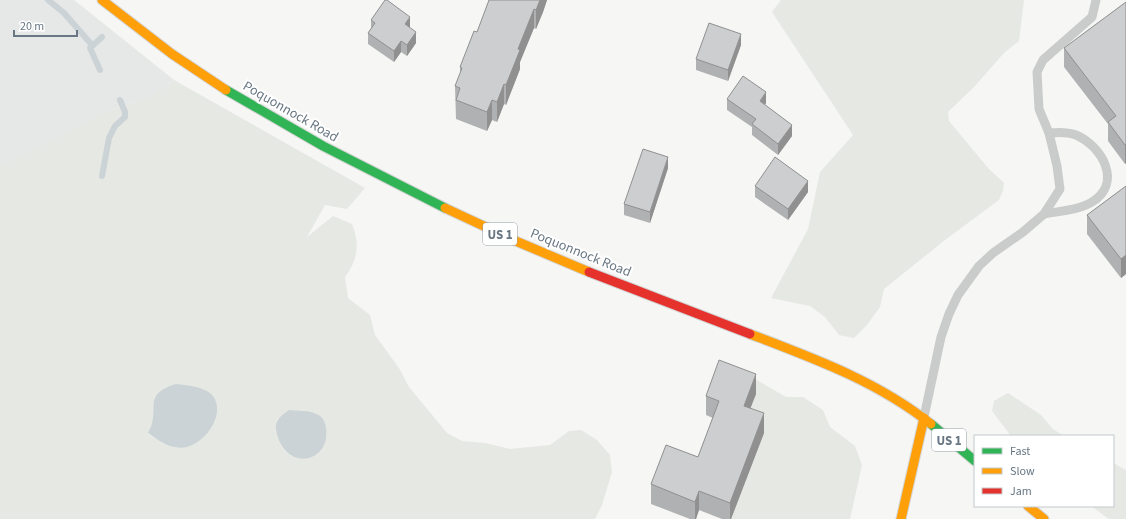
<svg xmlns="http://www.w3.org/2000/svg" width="1126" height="519" font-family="'Source Sans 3',sans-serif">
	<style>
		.built { fill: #e6e7e7 }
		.green { fill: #e6e8e3; fill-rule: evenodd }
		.water { fill: #cbd3d6 }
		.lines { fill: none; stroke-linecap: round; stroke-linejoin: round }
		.stream { stroke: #cbd3d6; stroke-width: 6 }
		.fast-casing { stroke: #d3d4d4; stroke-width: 11 }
		.slow-casing { stroke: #d3d4d4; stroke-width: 11 }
		.jam-casing { stroke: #d3d4d4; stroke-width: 11 }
		.lane { stroke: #cacccc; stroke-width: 9 }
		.fast { stroke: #30b455; stroke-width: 9 }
		.slow { stroke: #ff9f0a; stroke-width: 9 }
		.jam { stroke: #e5322d; stroke-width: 9 }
		.wall { fill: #b0b1b2 }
		.shaded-wall { fill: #909091 }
		.building { fill: #cdcecf; stroke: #909091 }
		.labels { text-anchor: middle; stroke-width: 4; stroke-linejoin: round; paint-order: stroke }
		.shield { fill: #fff; stroke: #95a0a8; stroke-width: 1 }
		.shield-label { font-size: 13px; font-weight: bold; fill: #687783 }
		.street-label { font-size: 14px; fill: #687783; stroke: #fff }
	</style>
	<rect width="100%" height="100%" fill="#f6f6f5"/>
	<!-- built -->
	<path class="built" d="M 0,0 L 74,0 L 174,80 L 153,97 L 111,110 L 0,167 Z"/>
	<!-- green -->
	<g class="green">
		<path d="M 781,0 L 1024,0 L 1019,41 L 1004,53 L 975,86 L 948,112 L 949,121 L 988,168 L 1004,183 L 1003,191 L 999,200 L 945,240 L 884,289 L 880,307 L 867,325 L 854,338 L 839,335 L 825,317 L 810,306 L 771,298 L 808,229 L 820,172 L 853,135 L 772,12 Z"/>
		<path d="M 174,80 L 365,188 L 347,209 L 325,205 L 307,237 L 333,216 L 352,224 C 360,244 358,260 345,277 L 348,298 L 370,315 L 375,335 L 399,368 L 409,387 L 447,433 L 462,441 L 485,443 L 510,449 L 550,445 L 569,431 L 581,430 L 597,440 L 610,455 L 612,472 L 602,505 L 595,519 L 0,519 L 0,167 L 111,110 L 153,97 ZM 154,401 L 164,444 L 148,434 L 153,421 ZM 278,418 L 318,453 C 299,463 283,458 278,436 C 276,429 275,425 278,418 Z"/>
		<path d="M 726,362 L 786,397 L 803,397 L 823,410 L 830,427 L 855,446 L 862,465 L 850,519 L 731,519 L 764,433 L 719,379 Z"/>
		<path d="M 1008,393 L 1041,415 L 1053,429 L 1064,436 L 1011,436 L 992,411 L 994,401 Z"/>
		<path d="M 1113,463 L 1126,470 L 1126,519 L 1109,519 L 1091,506 L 1113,506 Z"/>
	</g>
	<!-- water -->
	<g class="water">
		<path d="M 176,384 C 186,385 207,387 213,396 C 226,414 206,442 187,447 C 172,450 160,442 148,433 C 162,410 140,395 176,384 Z"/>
		<path d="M 289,410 C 297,411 309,410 316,414 C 323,416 325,422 326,428 C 331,463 286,472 277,434 C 274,421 278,418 289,410 Z"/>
	</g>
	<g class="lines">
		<!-- stream -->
		<g class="stream">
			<path d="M 48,0 L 64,13 L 92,45"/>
			<path d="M 100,70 L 90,48 L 102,37"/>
			<path d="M 102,176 L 109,138 L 115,126 L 125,117 L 125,112 L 120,100"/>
		</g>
		<defs>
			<g id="fast">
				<path d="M 226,90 L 323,146 L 445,208"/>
				<path d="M 931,424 L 975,461"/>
			</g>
			<g id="slow">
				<path d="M 102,0 L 172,54 L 226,90"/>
				<path d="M 445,208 L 518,242 L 589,272"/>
				<path d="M 750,334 C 813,358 877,381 931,424"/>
				<path d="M 1028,506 L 1044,519"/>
				<path d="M 901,519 L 924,418"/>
			</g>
			<path id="jam" d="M 589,272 L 750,334"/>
		</defs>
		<!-- fast casing -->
		<use href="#fast" class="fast-casing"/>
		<!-- slow casing -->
		<use href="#slow" class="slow-casing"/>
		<!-- jam casing -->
		<use href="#jam" class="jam-casing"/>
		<!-- lane -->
		<g class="lane">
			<path d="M 1044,214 C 1060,211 1079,210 1092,202 C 1123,183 1102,146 1076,135 C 1068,132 1058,132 1049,133"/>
			<path d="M 924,417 L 941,337 L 949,314 L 958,295 L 979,266 L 993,253 L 1023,232 L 1044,214 L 1060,189 L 1057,166 L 1049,133 L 1039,109 L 1037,72 L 1043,60 L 1092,17 L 1096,0"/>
		</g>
		<!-- fast -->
		<use href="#fast" class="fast"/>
		<!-- slow -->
		<use href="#slow" class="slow"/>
		<!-- jam -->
		<use href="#jam" class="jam"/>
	</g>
	<!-- wall -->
	<g class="wall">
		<path d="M 489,0 L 547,0 L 543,12 L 536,29 L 534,28 L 520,62 L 520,69 L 506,105 L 504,104 L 497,122 L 492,120 L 487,131 L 456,119 L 455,86 L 460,75 L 460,67 L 477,32 Z"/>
		<path d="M 1126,2 L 1126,163 L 1125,164 L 1108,141 L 1108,124 L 1064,67 L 1064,48 Z"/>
		<path d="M 371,20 L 410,28 L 416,43 L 407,56 L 401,52 L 394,62 L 368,44 L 368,33 L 371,29 Z"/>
		<path d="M 741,45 L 728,81 L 696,70 L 696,59 Z"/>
		<path d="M 727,99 L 766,103 L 765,105 L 792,136 L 778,155 L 752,135 L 752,127 L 727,110 Z"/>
		<path d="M 668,168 L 650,223 L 624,215 L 624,204 Z"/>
		<path d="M 755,186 L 808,192 L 788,220 L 755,197 Z"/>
		<path d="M 1126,186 L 1126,274 L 1121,278 L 1087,234 L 1087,215 Z"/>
		<path d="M 756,394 L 750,408 L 764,433 L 731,519 L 722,519 L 699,510 L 696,519 L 690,519 L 651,504 L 651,484 L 698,457 L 713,418 L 706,415 L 706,396 Z"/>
	</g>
	<!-- shaded-wall -->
	<g class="shaded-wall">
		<path d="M 540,0 L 547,0 L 543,12 L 536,29 L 536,10 Z"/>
		<path d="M 534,9 L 534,28 L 520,62 L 520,69 L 506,105 L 506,85 L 518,49 Z"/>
		<path d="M 410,17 L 410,28 L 405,24 Z"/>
		<path d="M 416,32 L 416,43 L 407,56 L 407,45 Z"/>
		<path d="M 741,34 L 741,45 L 728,81 L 728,70 Z"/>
		<path d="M 401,41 L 401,52 L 394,62 L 394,51 Z"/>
		<path d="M 504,84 L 504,104 L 497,122 L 497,102 Z"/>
		<path d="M 766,92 L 766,103 L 760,112 L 760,101 Z"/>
		<path d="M 492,100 L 492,120 L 487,131 L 487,112 Z"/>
		<path d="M 792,125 L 792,136 L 778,155 L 778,144 Z"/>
		<path d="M 1126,144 L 1126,163 L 1125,164 L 1125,145 Z"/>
		<path d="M 668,157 L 668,168 L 650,223 L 650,212 Z"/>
		<path d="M 808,181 L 808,192 L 788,220 L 788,209 Z"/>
		<path d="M 1126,255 L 1126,274 L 1121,278 L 1121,259 Z"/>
		<path d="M 756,374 L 756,394 L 744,425 L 744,406 Z"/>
		<path d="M 764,413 L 764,433 L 731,519 L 730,519 L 730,503 Z"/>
		<path d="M 699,491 L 699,510 L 696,519 L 695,519 L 695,502 Z"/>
	</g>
	<!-- building -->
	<g class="building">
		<path d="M 385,0 L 387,0 L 410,17 L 405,24 L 416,32 L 407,45 L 401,41 L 394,51 L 368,33 L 375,23 L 371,20 Z"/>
		<path d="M 489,0 L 540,0 L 536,10 L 534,9 L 518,49 L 520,50 L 506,85 L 504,84 L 497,102 L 492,100 L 487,112 L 456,100 L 460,88 L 455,86 L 462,68 L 460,67 L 474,31 L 477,32 Z"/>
		<path d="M 1126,2 L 1126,144 L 1125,145 L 1108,122 L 1116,116 L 1064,48 Z"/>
		<path d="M 709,23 L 741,34 L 728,70 L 696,59 Z"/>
		<path d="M 743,76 L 766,92 L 760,101 L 792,125 L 778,144 L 752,124 L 756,119 L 727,99 Z"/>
		<path d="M 643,149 L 668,157 L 650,212 L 624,204 Z"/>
		<path d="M 775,157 L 808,181 L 788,209 L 755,186 Z"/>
		<path d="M 1126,186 L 1126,255 L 1121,259 L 1087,215 Z"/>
		<path d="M 719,360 L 756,374 L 744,406 L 764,413 L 730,503 L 699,491 L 695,502 L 651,484 L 666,445 L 698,457 L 719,401 L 706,396 Z"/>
	</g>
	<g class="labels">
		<!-- shield labels -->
		<g class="shield">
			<rect x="483" y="223" width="34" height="22" rx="3"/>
			<rect x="932" y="429" width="34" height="22" rx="3"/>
		</g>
		<g class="shield-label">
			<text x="500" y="239">US 1</text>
			<text x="949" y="445">US 1</text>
		</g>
		<!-- street labels -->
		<g class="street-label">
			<text transform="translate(291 111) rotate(30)" y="5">Poquonnock Road</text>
			<text transform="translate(581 252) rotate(22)" y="5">Poquonnock Road</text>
		</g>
	</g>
	<!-- legend -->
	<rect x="974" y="435" width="140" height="72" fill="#ffffff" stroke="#c3c9cd"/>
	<rect x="982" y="448" width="20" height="6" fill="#30b455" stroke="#c3c9cd"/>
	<text x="1010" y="455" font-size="12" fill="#687783">Fast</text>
	<rect x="982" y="468" width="20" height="6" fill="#ff9f0a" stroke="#c3c9cd"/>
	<text x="1010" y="475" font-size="12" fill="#687783">Slow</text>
	<rect x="982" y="488" width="20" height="6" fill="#e5322d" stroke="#c3c9cd"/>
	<text x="1010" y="495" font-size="12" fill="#687783">Jam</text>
	<!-- scale -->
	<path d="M14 30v6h63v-6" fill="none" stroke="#687783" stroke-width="2"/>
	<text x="20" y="30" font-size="12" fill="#687783" stroke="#ffffff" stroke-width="3" paint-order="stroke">20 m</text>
</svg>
